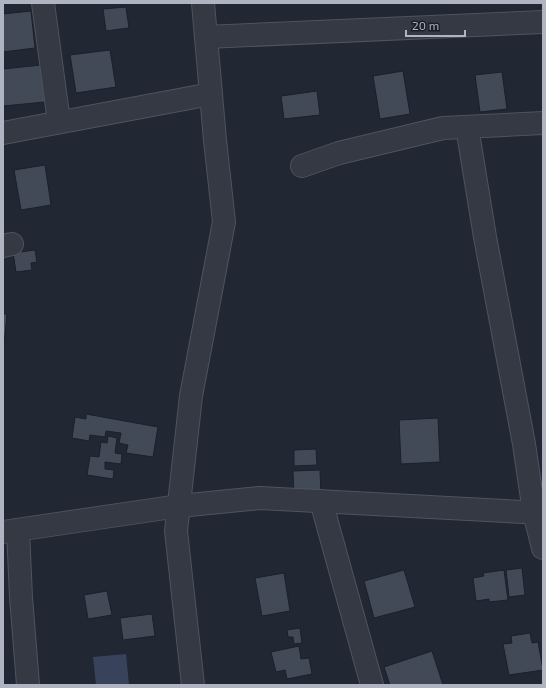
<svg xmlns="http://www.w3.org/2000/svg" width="546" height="688" font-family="'Exo 2',sans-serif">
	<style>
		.water { fill: #38435b }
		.building { fill: #424a58; stroke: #1b202a }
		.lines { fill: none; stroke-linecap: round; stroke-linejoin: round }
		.minor-casing { stroke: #4e545f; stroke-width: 24 }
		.minor { stroke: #343944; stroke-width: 22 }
	</style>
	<rect width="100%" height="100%" fill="#212733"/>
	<!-- water -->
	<path class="water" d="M 126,654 L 129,685 L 96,685 L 93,657 Z"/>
	<!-- building -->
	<g class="building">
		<path d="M 126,7 L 129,28 L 106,31 L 103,9 Z"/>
		<path d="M 31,11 L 35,48 L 3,52 L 3,14 Z"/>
		<path d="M 110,50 L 116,87 L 76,93 L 70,55 Z"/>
		<path d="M 41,65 L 45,102 L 3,106 L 3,69 Z"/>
		<path d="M 403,71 L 410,114 L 380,119 L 373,76 Z"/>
		<path d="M 502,72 L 507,109 L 480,112 L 475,75 Z"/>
		<path d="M 317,91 L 320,115 L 284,119 L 281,96 Z"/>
		<path d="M 45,165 L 51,205 L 21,210 L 14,170 Z"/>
		<path d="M 35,250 L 37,262 L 31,263 L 32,270 L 16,272 L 13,253 Z"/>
		<path d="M 3,314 L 7,314 L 4,345 L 3,345 Z"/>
		<path d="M 86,414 L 158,427 L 153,457 L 126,453 L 128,445 L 119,443 L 121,433 L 106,431 L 105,437 L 90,435 L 89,441 L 72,438 L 75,417 L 86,419 Z"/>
		<path d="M 438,418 L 440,462 L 401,464 L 399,420 Z"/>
		<path d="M 108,436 L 117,438 L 115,453 L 122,454 L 121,464 L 105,462 L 105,469 L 114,470 L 113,479 L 87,475 L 90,456 L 99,457 L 101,442 L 107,443 Z"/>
		<path d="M 316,449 L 317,465 L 294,466 L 294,450 Z"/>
		<path d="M 320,470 L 321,496 L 294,497 L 293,471 Z"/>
		<path d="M 522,568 L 525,595 L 509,597 L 506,570 Z"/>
		<path d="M 404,570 L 415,607 L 374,618 L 364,581 Z"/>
		<path d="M 504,570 L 508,600 L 489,602 L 489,599 L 476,601 L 473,578 L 484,576 L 483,573 Z"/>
		<path d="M 284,573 L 290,611 L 262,616 L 255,578 Z"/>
		<path d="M 107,591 L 112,615 L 88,619 L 84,595 Z"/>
		<path d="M 152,614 L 155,636 L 123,640 L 120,618 Z"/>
		<path d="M 300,628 L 302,643 L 294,644 L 293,637 L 288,637 L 287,630 Z"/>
		<path d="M 530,633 L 532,643 L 538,642 L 543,670 L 509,675 L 503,644 L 512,643 L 511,636 Z"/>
		<path d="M 299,646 L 301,659 L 309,658 L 312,674 L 287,679 L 285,670 L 276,672 L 271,652 Z"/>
		<path d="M 432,651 L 443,685 L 390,685 L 384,667 Z"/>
	</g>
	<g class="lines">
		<defs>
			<g id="minor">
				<path d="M 43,3 L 59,122"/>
				<path d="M 206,37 L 543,22"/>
				<path d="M 467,127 L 485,237 L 524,444 L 534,512 L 543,548"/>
				<path d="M 3,133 L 211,94"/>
				<path d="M 302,166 L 339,153 L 443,128 L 543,123"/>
				<path d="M 3,246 L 12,244"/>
				<path d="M 321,501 L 372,685"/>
				<path d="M 18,530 L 21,597 L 28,685"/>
				<path d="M 3,532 L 179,506 L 260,498 L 543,513"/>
				<path d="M 193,685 L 176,531 L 191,396 L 224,222 L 215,140 L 203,3"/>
			</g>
		</defs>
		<!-- minor casing -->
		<use href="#minor" class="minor-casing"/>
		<!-- minor -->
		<use href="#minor" class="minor"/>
	</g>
	<!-- border -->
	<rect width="546" height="688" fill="none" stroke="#aeb4c1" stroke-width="8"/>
	<!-- scale -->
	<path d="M406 30v6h59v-6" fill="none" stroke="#aeb4c1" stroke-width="2"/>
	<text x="412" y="30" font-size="12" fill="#aeb4c1" stroke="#1a1e28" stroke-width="3" paint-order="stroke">20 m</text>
</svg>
